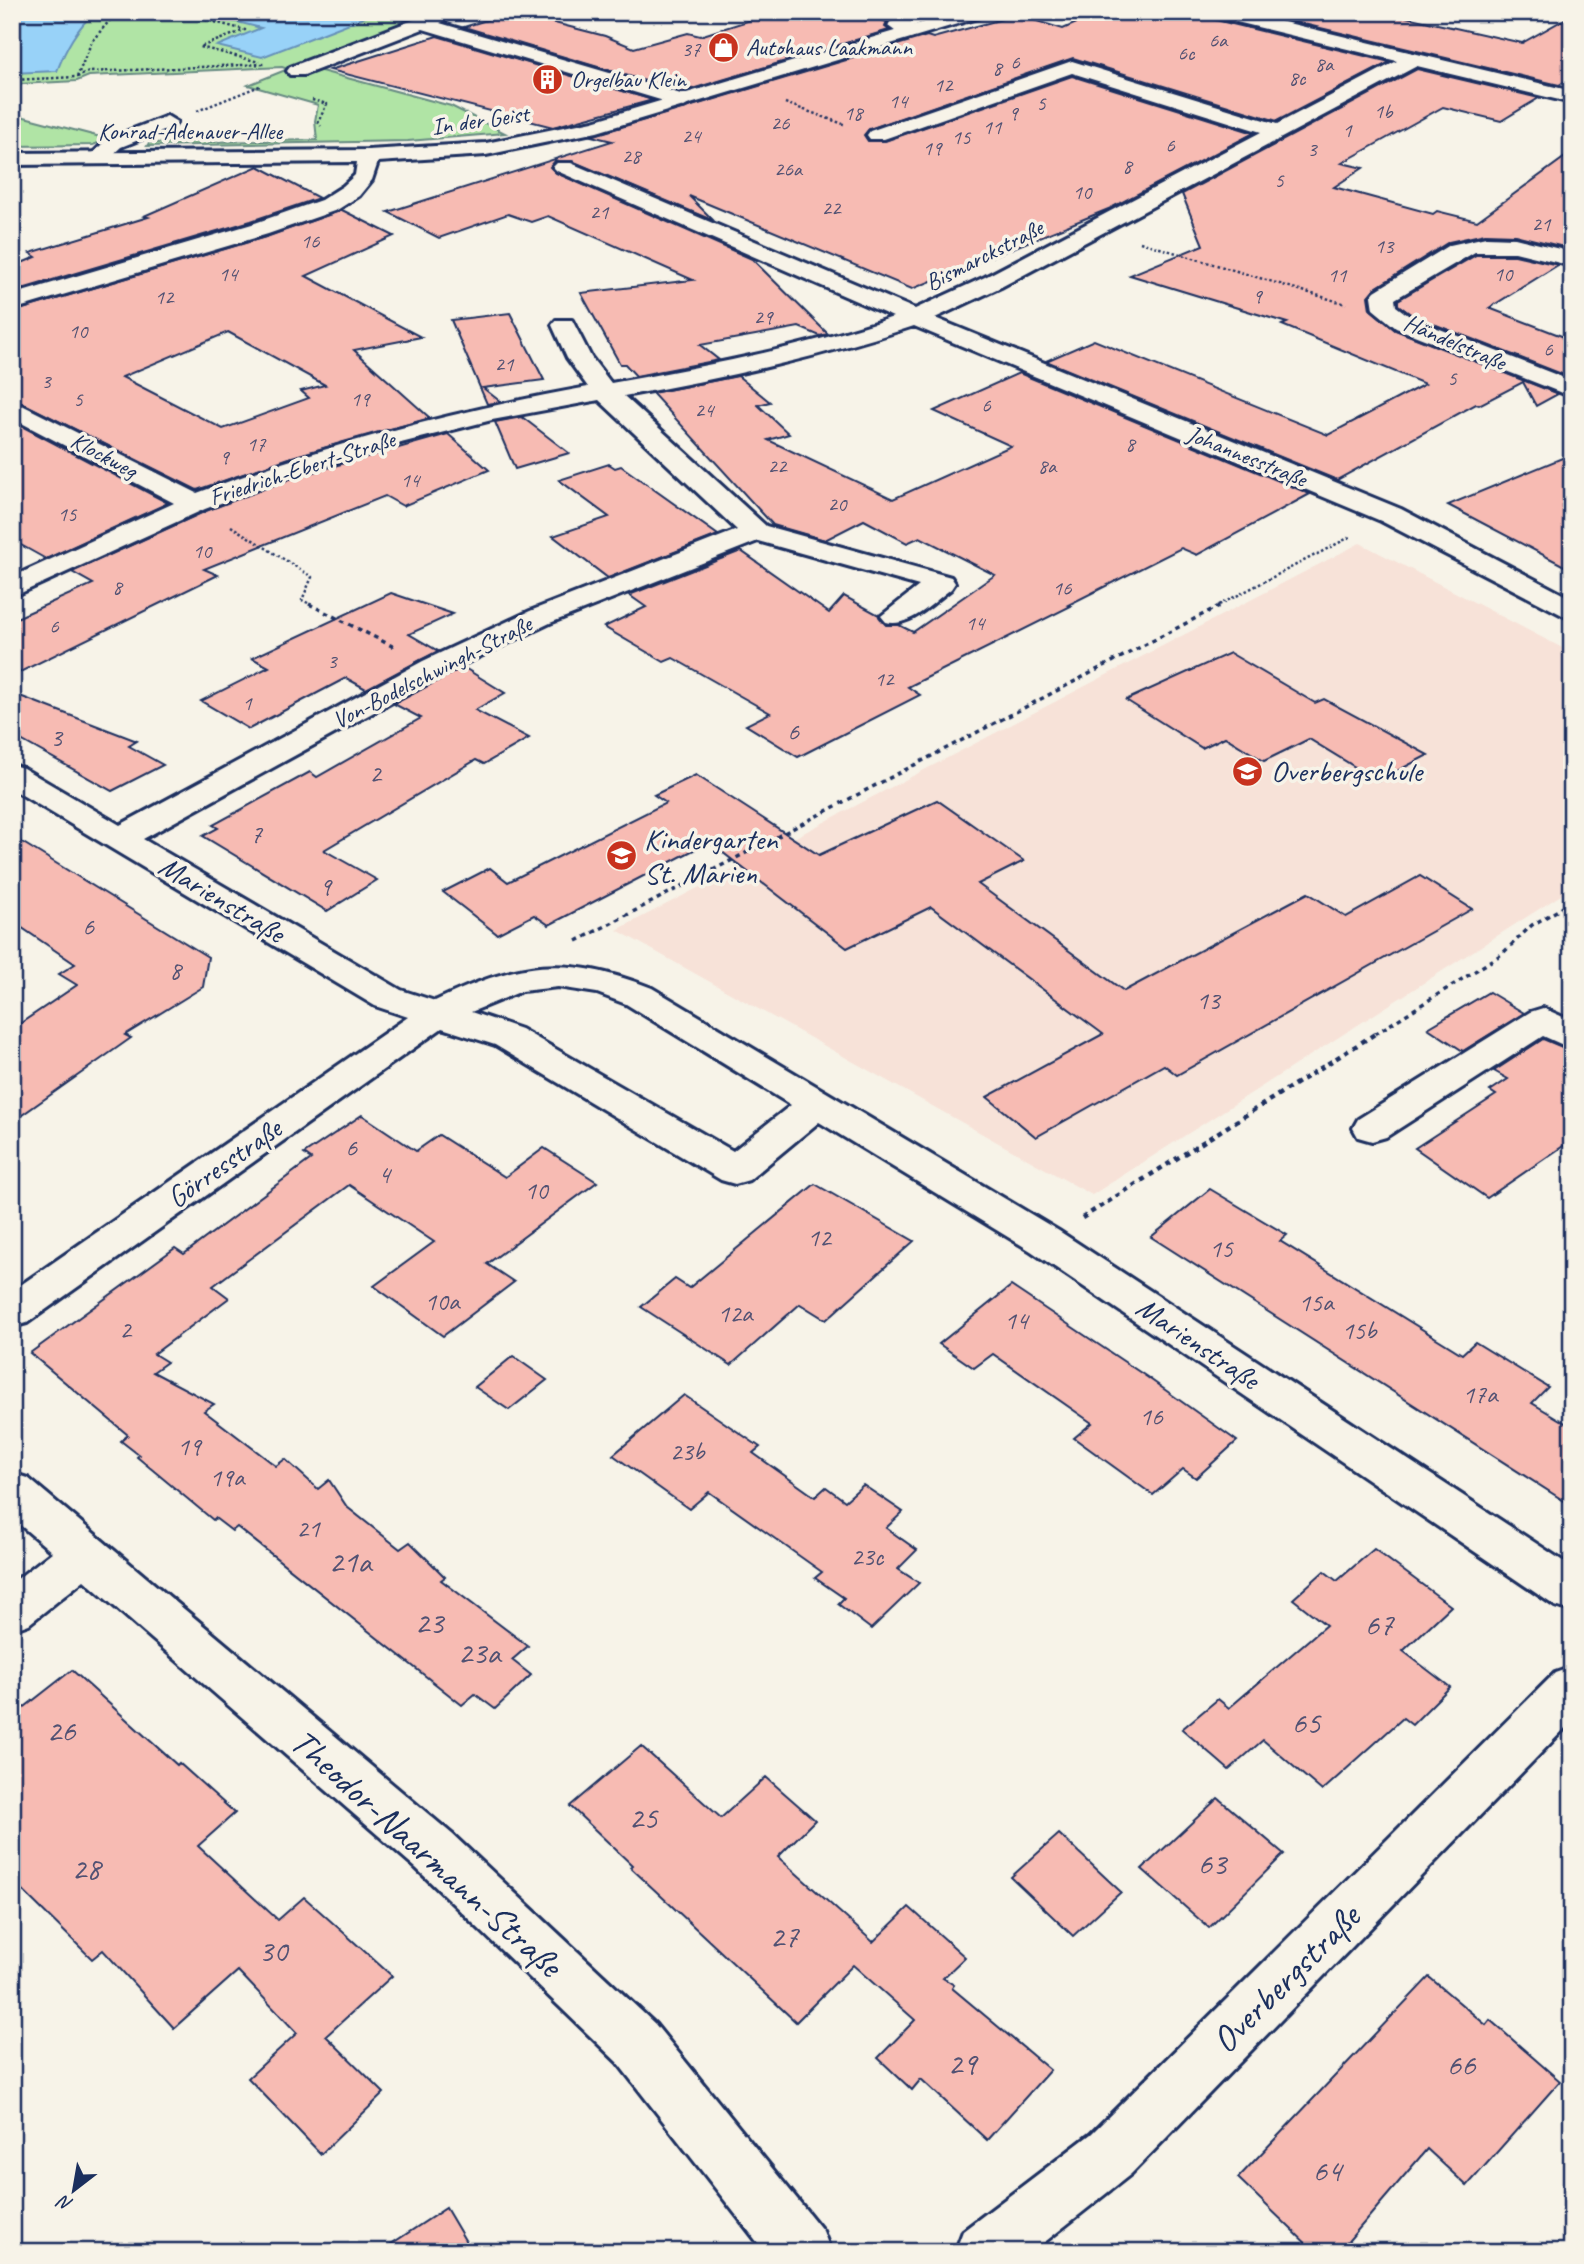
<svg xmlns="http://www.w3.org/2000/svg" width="1584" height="2264" font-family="Caveat,sans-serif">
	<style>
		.built { fill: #f7e2d8 }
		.green { fill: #b0e4a5; stroke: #668a82; stroke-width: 2 }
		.water { fill: #98d2f8; stroke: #6691ba; stroke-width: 2 }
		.building { fill: #f7bbb3; stroke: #1b2f5e; stroke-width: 2; fill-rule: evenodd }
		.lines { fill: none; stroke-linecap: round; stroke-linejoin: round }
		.minor-casing { stroke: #1b2f5e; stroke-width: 6 }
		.major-casing { stroke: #1b2f5e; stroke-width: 6 }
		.path-far2 { stroke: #1b2f5e; stroke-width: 2.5; stroke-dasharray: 2.5 2.5; stroke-linecap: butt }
		.path-far1 { stroke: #1b2f5e; stroke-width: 3.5; stroke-dasharray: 4.5 4.5; stroke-linecap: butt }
		.path { stroke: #1b2f5e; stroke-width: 4.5; stroke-dasharray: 5 5; stroke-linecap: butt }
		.minor { fill: #f7f3e8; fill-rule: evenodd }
		.major { fill: #f7f3e8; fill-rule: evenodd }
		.labels { text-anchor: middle; stroke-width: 7; stroke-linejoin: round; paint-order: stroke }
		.far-number-label { font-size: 21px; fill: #525273 }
		.far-poi-label { font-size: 24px; fill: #1b2f5e; stroke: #f7f3e8; text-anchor: start }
		.far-street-label { font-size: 24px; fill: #1b2f5e; stroke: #f7f3e8 }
		.number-label { font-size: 26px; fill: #525273 }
		.poi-label { font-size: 30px; fill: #1b2f5e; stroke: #f7f3e8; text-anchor: start }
		.street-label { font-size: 30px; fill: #1b2f5e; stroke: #f7f3e8 }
		.near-number-label { font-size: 32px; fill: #525273 }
		.near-street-label { font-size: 37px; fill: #1b2f5e; stroke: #f7f3e8 }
	</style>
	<rect width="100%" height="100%" fill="#f7f3e8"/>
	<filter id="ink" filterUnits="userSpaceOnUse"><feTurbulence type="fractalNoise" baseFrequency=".0143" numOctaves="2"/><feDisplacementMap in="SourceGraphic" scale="14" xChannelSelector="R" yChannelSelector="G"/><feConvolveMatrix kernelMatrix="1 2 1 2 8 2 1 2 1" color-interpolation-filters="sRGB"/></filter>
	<g filter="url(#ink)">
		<!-- built -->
		<path class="built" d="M 1360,543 L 1572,653 L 1572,888 L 1092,1195 L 617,930 Z"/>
		<!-- green -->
		<path class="green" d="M 12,12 L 438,12 L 299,65 L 451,106 L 505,133 L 408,141 L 147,146 L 149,143 L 317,140 L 315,121 L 318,105 L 248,85 L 288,69 L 282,67 L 89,76 L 77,81 L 19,84 L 13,114 L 108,139 L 93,145 L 12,146 Z"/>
		<!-- water -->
		<g class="water">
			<path d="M 12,12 L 95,12 C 76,29 66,48 57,71 L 12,73 Z"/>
			<path d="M 198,12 L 378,12 L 262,57 L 217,46 L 261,28 Z"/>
		</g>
		<!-- building -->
		<g class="building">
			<path d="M 512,12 L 605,36 L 634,48 L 688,33 L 700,36 L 776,12 L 805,12 L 818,17 L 833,12 L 861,12 L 887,22 L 885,27 L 889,30 L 682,92 L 464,27 Z"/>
			<path d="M 1102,12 L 1207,12 L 1211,19 L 1390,62 L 1277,121 L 1073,58 L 869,129 L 864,135 L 868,141 L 885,141 L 1072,76 L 1254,133 L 1111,208 L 912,289 L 689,196 L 714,221 L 572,161 L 555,161 L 550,167 L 556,173 L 752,259 L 828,334 L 820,336 L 799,327 L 700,345 L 719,360 L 636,376 L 625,364 L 620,364 L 581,293 L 693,280 L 548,216 L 531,222 L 508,214 L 439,238 L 388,212 L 612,141 L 591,136 L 927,36 L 933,38 L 1017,15 L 1063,29 Z"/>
			<path d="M 1254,12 L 1384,12 L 1522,43 L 1572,15 L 1572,77 L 1559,85 Z"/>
			<path d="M 437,36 L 653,100 L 553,127 L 330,70 Z"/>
			<path d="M 1417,69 L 1539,98 L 1501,121 L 1443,107 L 1342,163 L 1363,168 L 1334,187 L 1433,214 L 1437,211 L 1477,221 L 1572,152 L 1572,249 L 1515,235 L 1485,234 L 1449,242 L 1374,289 L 1368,296 L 1370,309 L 1395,330 L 1558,394 L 1536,406 L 1523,382 L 1479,405 L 1476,404 L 1337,480 L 1046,361 L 1094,340 L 1328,435 L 1425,384 L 1282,325 L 1287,323 L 1130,275 L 1203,245 L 1182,194 Z"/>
			<path d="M 258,166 L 319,198 L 251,221 L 12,292 L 12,267 L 36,257 L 30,253 L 148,217 L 144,216 Z"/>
			<path d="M 342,210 L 394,236 L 306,276 L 421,337 L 354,350 L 430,418 L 292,457 L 197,490 L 12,398 L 12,312 L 269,236 ZM 228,332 L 325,385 L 301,391 L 309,398 L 223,429 L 122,377 Z"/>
			<path d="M 1476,255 L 1515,255 L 1558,265 L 1489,308 L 1572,340 L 1572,378 L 1413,316 L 1398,305 L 1398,300 Z"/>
			<path d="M 510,313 L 544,380 L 483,388 L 501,402 L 487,404 L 451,320 Z"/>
			<path d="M 1019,373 L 1310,494 L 1197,555 L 1181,548 L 1068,605 L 1071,606 L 908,687 L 920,695 L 798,757 L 746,725 L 770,713 L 673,658 L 664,662 L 604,627 L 646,607 L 629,595 L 741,551 L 829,613 L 844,596 L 879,615 L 886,625 L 899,625 L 913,632 L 995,575 L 920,537 L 907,543 L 864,520 L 825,540 L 773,525 L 652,393 L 738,376 L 770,402 L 758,405 L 789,434 L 768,440 L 893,499 L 1011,446 L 934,411 Z"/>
			<path d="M 522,417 L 569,453 L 515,469 L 495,422 Z"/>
			<path d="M 12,421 L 168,503 L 46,559 L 12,540 Z"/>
			<path d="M 448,434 L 489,470 L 403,506 L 385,496 L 204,569 L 218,575 L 12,676 L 12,620 L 93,584 L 72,572 L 206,511 L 295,477 Z"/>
			<path d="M 1572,454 L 1572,570 L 1448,505 Z"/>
			<path d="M 609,464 L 615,468 L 621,466 L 718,535 L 608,578 L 553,536 L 609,517 L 559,480 Z"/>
			<path d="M 391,593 L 453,614 L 409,634 L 438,651 L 366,689 L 346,678 L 249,729 L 201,701 L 269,667 L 252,658 Z"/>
			<path d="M 1230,653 L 1315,703 L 1324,699 L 1428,755 L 1378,781 L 1309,739 L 1264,761 L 1225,737 L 1202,748 L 1126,700 Z"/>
			<path d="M 463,667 L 505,693 L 475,710 L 529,738 L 484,764 L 476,760 L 324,850 L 377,880 L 327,911 L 203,836 L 218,828 L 213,825 L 310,772 L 317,777 L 421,718 L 394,704 Z"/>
			<path d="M 12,693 L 137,741 L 129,746 L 163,765 L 112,791 L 12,735 Z"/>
			<path d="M 696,775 L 819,855 L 937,800 L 1024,861 L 978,884 L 1124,991 L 1308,893 L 1346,917 L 1420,876 L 1472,909 L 1177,1075 L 1164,1065 L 1036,1137 L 987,1097 L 1103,1034 L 931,907 L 847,948 L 709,842 L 549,925 L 534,915 L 497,934 L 443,892 L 490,868 L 508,882 L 666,803 L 654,795 Z"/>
			<path d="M 12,836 L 208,957 L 203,987 L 125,1035 L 131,1038 L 12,1122 L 12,1029 L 77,985 L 59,974 L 75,964 L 12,921 Z"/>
			<path d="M 1489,992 L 1524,1013 L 1463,1051 L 1428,1028 Z"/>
			<path d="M 1543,1039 L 1572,1051 L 1572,1140 L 1487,1198 L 1415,1148 L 1496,1095 L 1490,1091 L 1508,1079 L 1494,1071 Z"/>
			<path d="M 362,1115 L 416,1151 L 439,1135 L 505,1177 L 544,1148 L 597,1182 L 487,1264 L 514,1282 L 443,1336 L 374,1286 L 434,1242 L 349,1185 L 213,1286 L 229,1298 L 154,1354 L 167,1362 L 153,1372 L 214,1404 L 204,1411 L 276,1466 L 285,1459 L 318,1489 L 329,1480 L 347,1507 L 400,1549 L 410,1542 L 445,1577 L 441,1580 L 528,1646 L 512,1660 L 531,1675 L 495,1709 L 475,1694 L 462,1705 L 237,1527 L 232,1531 L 215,1518 L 213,1520 L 137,1457 L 139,1455 L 121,1441 L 128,1435 L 30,1353 L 175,1248 L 184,1254 L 311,1159 L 304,1154 Z"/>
			<path d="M 815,1184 L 914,1241 L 826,1320 L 800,1304 L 731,1365 L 641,1307 L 675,1279 L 689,1288 Z"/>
			<path d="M 1210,1189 L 1287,1235 L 1280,1241 L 1462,1354 L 1475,1342 L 1548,1387 L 1532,1403 L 1572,1427 L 1572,1506 L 1151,1237 Z"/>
			<path d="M 1011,1286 L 1147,1377 L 1237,1441 L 1196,1478 L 1183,1469 L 1153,1495 L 1074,1438 L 1092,1423 L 993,1354 L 974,1368 L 939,1344 Z"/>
			<path d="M 513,1356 L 547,1380 L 509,1410 L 475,1387 Z"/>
			<path d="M 684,1395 L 760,1447 L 753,1453 L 815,1497 L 826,1487 L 845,1501 L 863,1485 L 903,1512 L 886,1528 L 917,1550 L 898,1569 L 919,1583 L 871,1629 L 838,1604 L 844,1598 L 815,1578 L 822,1572 L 709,1492 L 689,1509 L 613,1455 Z"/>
			<path d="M 1374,1549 L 1451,1606 L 1403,1651 L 1450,1687 L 1412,1725 L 1403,1718 L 1322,1791 L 1263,1740 L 1229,1770 L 1182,1729 L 1218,1699 L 1229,1708 L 1326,1625 L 1293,1599 L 1324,1571 L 1337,1581 Z"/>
			<path d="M 72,1670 L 177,1765 L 179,1763 L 235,1813 L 198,1846 L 278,1920 L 304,1897 L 392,1976 L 326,2036 L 384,2093 L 321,2154 L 248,2078 L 297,2033 L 238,1971 L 174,2028 L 103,1950 L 92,1959 L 12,1880 L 12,1717 Z"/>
			<path d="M 641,1746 L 721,1818 L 766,1777 L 815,1820 L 778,1857 L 873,1942 L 909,1907 L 965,1957 L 943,1978 L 954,1985 L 952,1988 L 1050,2070 L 987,2140 L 921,2079 L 912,2090 L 878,2058 L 915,2020 L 853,1965 L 796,2022 L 630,1867 L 632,1865 L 570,1806 Z"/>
			<path d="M 1218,1798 L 1284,1854 L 1209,1928 L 1142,1869 Z"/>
			<path d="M 1059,1834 L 1121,1892 L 1073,1936 L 1011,1877 Z"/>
			<path d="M 1429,1977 L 1486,2025 L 1490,2020 L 1560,2081 L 1467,2186 L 1427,2149 L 1339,2252 L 1315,2252 L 1238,2178 Z"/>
			<path d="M 446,2208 L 472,2252 L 379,2252 Z"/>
		</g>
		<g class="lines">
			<defs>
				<g id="minor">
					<path d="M 434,12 L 455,14 L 440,23 L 691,97 L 694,101 L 684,107 L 677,105 L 423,29 L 304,75 L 290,75 L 287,71 L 290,67 Z"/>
					<path d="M 919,12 L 946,12 L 911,27 L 915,33 L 906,39 L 888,26 L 890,22 Z"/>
					<path d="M 1209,12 L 1242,12 L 1572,91 L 1572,103 L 1417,66 L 1001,287 L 935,318 L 1401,509 L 1572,599 L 1572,620 L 1381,521 L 914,326 C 818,358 723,378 624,396 L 766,526 L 951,577 L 955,583 L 951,589 C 932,603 910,628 886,622 L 881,616 L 919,586 L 758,541 L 550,623 L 445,673 L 143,839 L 401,990 L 435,1001 C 519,961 564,954 652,988 L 1059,1231 L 1572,1567 L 1572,1611 L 1555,1606 L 1031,1251 L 819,1122 L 749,1180 L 735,1184 L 721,1180 L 495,1045 L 442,1028 L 27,1323 L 12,1327 L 12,1291 L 408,1017 L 375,1006 L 12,789 L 12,765 L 23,768 L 120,825 L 423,661 L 530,611 L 737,530 L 599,400 L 492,420 L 389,446 L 294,475 L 205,509 L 12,597 L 12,577 L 174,503 L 12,418 L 12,400 L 197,493 C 324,445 454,411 588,387 L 567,358 L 552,325 L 556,320 L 572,320 L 591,357 L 611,383 C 707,366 801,348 893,317 L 557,171 L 553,167 L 557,163 L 571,163 L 915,309 L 985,277 L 1261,132 L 1072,73 L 884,139 L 870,139 L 867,135 L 870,131 L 1072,61 L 1277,124 L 1397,61 L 1212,16 ZM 558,987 L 597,993 L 626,1004 L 791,1105 L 733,1151 L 521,1029 L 471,1012 L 522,991 Z"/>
					<path d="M 167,116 L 177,122 L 174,126 L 121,147 L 106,161 L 92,161 L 89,157 L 107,139 Z"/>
					<path d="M 1486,237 L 1515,238 L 1572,252 L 1572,266 L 1515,252 L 1475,252 L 1395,299 L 1396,306 L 1412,318 L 1572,381 L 1572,397 L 1396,328 L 1373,309 L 1371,296 L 1375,291 L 1450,245 Z"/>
					<path d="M 1543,1008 L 1572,1021 L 1572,1049 L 1543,1036 L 1386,1137 L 1372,1141 L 1358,1137 L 1353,1128 L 1358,1119 L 1530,1012 Z"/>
					<path d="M 12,1473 L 28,1478 L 452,1834 L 655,2024 L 823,2231 L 831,2252 L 765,2252 L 617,2062 L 416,1868 L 84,1580 L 29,1624 L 12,1630 L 12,1583 L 52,1552 L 12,1518 Z"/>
					<path d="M 1572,1667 L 1572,1721 L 1131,2174 L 1032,2252 L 955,2252 L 963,2231 L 1091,2134 L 1555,1673 Z"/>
				</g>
				<path id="major" d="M 958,12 L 987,12 L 984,16 L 597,132 L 486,155 L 378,162 L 372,180 L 359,196 L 337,210 L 268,234 L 12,310 L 12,295 L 252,224 L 321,200 L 343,186 L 355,175 L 357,162 L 12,165 L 12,153 L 368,150 L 486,143 L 593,121 Z"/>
			</defs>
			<!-- minor casing -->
			<use href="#minor" class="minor-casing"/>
			<!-- major casing -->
			<use href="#major" class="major-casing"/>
			<!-- path-far2 -->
			<g class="path-far2">
				<path d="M 176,12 L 245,30 L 200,47 L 259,62"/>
				<path d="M 77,77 L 89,72 L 264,64"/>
				<path d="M 12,80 L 77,77 L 92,41 L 117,12"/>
				<path d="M 312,100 L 327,104 L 318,122 L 321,126"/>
				<path d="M 785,103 L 846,125"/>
				<path d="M 197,111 L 262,85"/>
				<path d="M 1140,242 L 1346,304"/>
				<path d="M 231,526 L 312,577 L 302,600 L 312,605"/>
				<path d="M 1219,605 L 1350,537"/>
			</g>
			<!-- path-far1 -->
			<g class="path-far1">
				<path d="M 309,604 L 396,648"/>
				<path d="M 577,941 L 1223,604"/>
				<path d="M 1375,1034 L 1502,954 L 1532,925 L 1572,902"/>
			</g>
			<!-- path -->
			<path class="path" d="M 1082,1218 L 1378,1032"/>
			<!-- minor -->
			<use href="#minor" class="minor"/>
			<!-- major -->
			<use href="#major" class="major"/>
		</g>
	</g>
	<!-- icons -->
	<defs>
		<symbol id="shop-disc" viewBox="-11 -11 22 22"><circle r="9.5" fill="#c8321e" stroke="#f7f3e8"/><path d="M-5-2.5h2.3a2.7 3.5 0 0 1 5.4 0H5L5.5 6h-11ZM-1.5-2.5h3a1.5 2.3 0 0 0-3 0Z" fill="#fff"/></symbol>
		<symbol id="building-disc" viewBox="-11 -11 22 22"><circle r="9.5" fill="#c8321e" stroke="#f7f3e8"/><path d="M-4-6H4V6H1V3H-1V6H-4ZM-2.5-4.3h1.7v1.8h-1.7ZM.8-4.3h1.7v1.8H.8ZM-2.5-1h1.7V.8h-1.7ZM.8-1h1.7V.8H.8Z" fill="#fff"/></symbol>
		<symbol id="school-disc" viewBox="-11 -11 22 22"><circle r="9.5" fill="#c8321e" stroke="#f7f3e8"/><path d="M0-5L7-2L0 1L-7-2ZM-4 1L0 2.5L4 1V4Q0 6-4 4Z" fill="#fff"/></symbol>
	</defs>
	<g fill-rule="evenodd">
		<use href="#shop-disc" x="706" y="30" width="35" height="35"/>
		<use href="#building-disc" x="530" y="62" width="35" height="35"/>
		<use href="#school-disc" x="1230" y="754" width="35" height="35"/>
		<use href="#school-disc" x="604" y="838" width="35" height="35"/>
	</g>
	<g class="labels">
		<!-- far-number labels -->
		<g class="far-number-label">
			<text x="1218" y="47">6a</text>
			<text x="691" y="56">37</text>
			<text x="1186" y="60">6c</text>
			<text x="1015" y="69">6</text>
			<text x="1324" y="71">8a</text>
			<text x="997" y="75">8</text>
			<text x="1297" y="85">8c</text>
			<text x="943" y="92">12</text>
			<text x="898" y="108">14</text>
			<text x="1041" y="110">5</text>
			<text x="1383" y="118">1b</text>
			<text x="853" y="120">18</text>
			<text x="1013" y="120">9</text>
			<text x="780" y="130">26</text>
			<text x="992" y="134">11</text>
			<text x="1347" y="137">1</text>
			<text x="691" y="143">24</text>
			<text x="961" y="144">15</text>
			<text x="1170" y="152">6</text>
			<text x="932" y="155">19</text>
			<text x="1312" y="156">3</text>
			<text x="631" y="163">28</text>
			<text x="1127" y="173">8</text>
			<text x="788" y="176">26a</text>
			<text x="1279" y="187">5</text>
			<text x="1082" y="199">10</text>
			<text x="831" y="215">22</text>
			<text x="599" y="219">21</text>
			<text x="1541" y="231">21</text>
			<text x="310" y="248">16</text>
			<text x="1384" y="253">13</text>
			<text x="228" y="281">14</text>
			<text x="1503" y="281">10</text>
			<text x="1337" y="282">11</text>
			<text x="1257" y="303">9</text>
			<text x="164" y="304">12</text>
			<text x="763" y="324">29</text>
			<text x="78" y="338">10</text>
			<text x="1548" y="356">6</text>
			<text x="504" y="371">21</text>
			<text x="1452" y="385">5</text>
			<text x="46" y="388">3</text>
			<text x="78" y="406">5</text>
			<text x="360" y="406">19</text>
			<text x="986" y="412">6</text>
			<text x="704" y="417">24</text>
			<text x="256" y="451">17</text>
			<text x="1130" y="451">8</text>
			<text x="224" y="464">9</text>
			<text x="777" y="473">22</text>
			<text x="1047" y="473">8a</text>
			<text x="410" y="487">14</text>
			<text x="837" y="511">20</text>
			<text x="67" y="521">15</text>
			<text x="202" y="558">10</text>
			<text x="117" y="594">8</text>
			<text x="1062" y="595">16</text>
			<text x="975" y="630">14</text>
			<text x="54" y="633">6</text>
			<text x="332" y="668">3</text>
			<text x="884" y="686">12</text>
			<text x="247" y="710">1</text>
		</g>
		<!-- far-poi labels -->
		<g class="far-poi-label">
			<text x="746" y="55">Autohaus Laakmann</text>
			<text x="571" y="87">Orgelbau Klein</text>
		</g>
		<!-- far-street labels -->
		<g class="far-street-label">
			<text transform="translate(480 120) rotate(-8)" y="8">In der Geist</text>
			<text x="190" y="139">Konrad-Adenauer-Allee</text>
			<text transform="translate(984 255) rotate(-27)" y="8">Bismarckstraße</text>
			<text transform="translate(1455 342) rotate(23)" y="8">Händelstraße</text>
			<text transform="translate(104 455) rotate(28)" y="8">Klockweg</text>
			<text transform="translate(1247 456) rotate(22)" y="8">Johannesstraße</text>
			<text transform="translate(302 468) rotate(-18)" y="8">Friedrich-Ebert-Straße</text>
			<text transform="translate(432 672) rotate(-27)" y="8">Von-Bodelschwingh-Straße</text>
		</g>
		<!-- number labels -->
		<g class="number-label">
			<text x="793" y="740">6</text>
			<text x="56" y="746">3</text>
			<text x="375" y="782">2</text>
			<text x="256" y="843">7</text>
			<text x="325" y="895">9</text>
			<text x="88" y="935">6</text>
			<text x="175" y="979">8</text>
			<text x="1208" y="1009">13</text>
			<text x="351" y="1156">6</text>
			<text x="384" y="1183">4</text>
			<text x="536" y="1199">10</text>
			<text x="819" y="1246">12</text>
			<text x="1221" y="1257">15</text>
			<text x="442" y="1310">10a</text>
			<text x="1316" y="1311">15a</text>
			<text x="735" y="1322">12a</text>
			<text x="1016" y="1329">14</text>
			<text x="125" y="1338">2</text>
			<text x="1359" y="1339">15b</text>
			<text x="1480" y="1403">17a</text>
			<text x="1151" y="1425">16</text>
			<text x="189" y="1455">19</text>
			<text x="687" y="1460">23b</text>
			<text x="227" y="1486">19a</text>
			<text x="308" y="1537">21</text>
			<text x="867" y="1565">23c</text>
		</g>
		<!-- poi labels -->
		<g class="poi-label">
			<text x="1271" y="781">Overbergschule</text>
			<text x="644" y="849">Kindergarten<tspan x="644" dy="34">St. Marien</tspan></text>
		</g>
		<!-- street labels -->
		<g class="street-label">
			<text transform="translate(222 899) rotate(31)" y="10">Marienstraße</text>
			<text transform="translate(224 1163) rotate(-35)" y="10">Görresstraße</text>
			<text transform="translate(1198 1343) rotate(34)" y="10">Marienstraße</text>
		</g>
		<!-- near-number labels -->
		<g class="near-number-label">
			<text x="350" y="1572">21a</text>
			<text x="429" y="1633">23</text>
			<text x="1379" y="1635">67</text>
			<text x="479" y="1663">23a</text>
			<text x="1306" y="1733">65</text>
			<text x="61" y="1741">26</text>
			<text x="643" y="1828">25</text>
			<text x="1212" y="1874">63</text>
			<text x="86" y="1879">28</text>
			<text x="784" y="1947">27</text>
			<text x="273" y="1961">30</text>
			<text x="962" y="2074">29</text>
			<text x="1461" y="2075">66</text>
			<text x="1327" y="2181">64</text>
		</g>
		<!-- near-street labels -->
		<g class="near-street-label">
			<text transform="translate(427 1852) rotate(42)" y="13">Theodor-Naarmann-Straße</text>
			<text transform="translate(1285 1978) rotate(-45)" y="13">Overbergstraße</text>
		</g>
	</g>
	<!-- margin -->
	<rect width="1584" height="2264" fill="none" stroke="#f7f3e8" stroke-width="42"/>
	<rect x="21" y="21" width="1542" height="2222" fill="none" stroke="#1b2f5e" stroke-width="2.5" filter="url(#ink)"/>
	<!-- north arrow -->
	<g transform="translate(74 2190) rotate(211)" stroke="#f7f3e8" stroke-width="5" paint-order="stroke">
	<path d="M0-5L12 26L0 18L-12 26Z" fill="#1b2f5e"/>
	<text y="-10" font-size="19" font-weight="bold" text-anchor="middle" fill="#1b2f5e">N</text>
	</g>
</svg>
